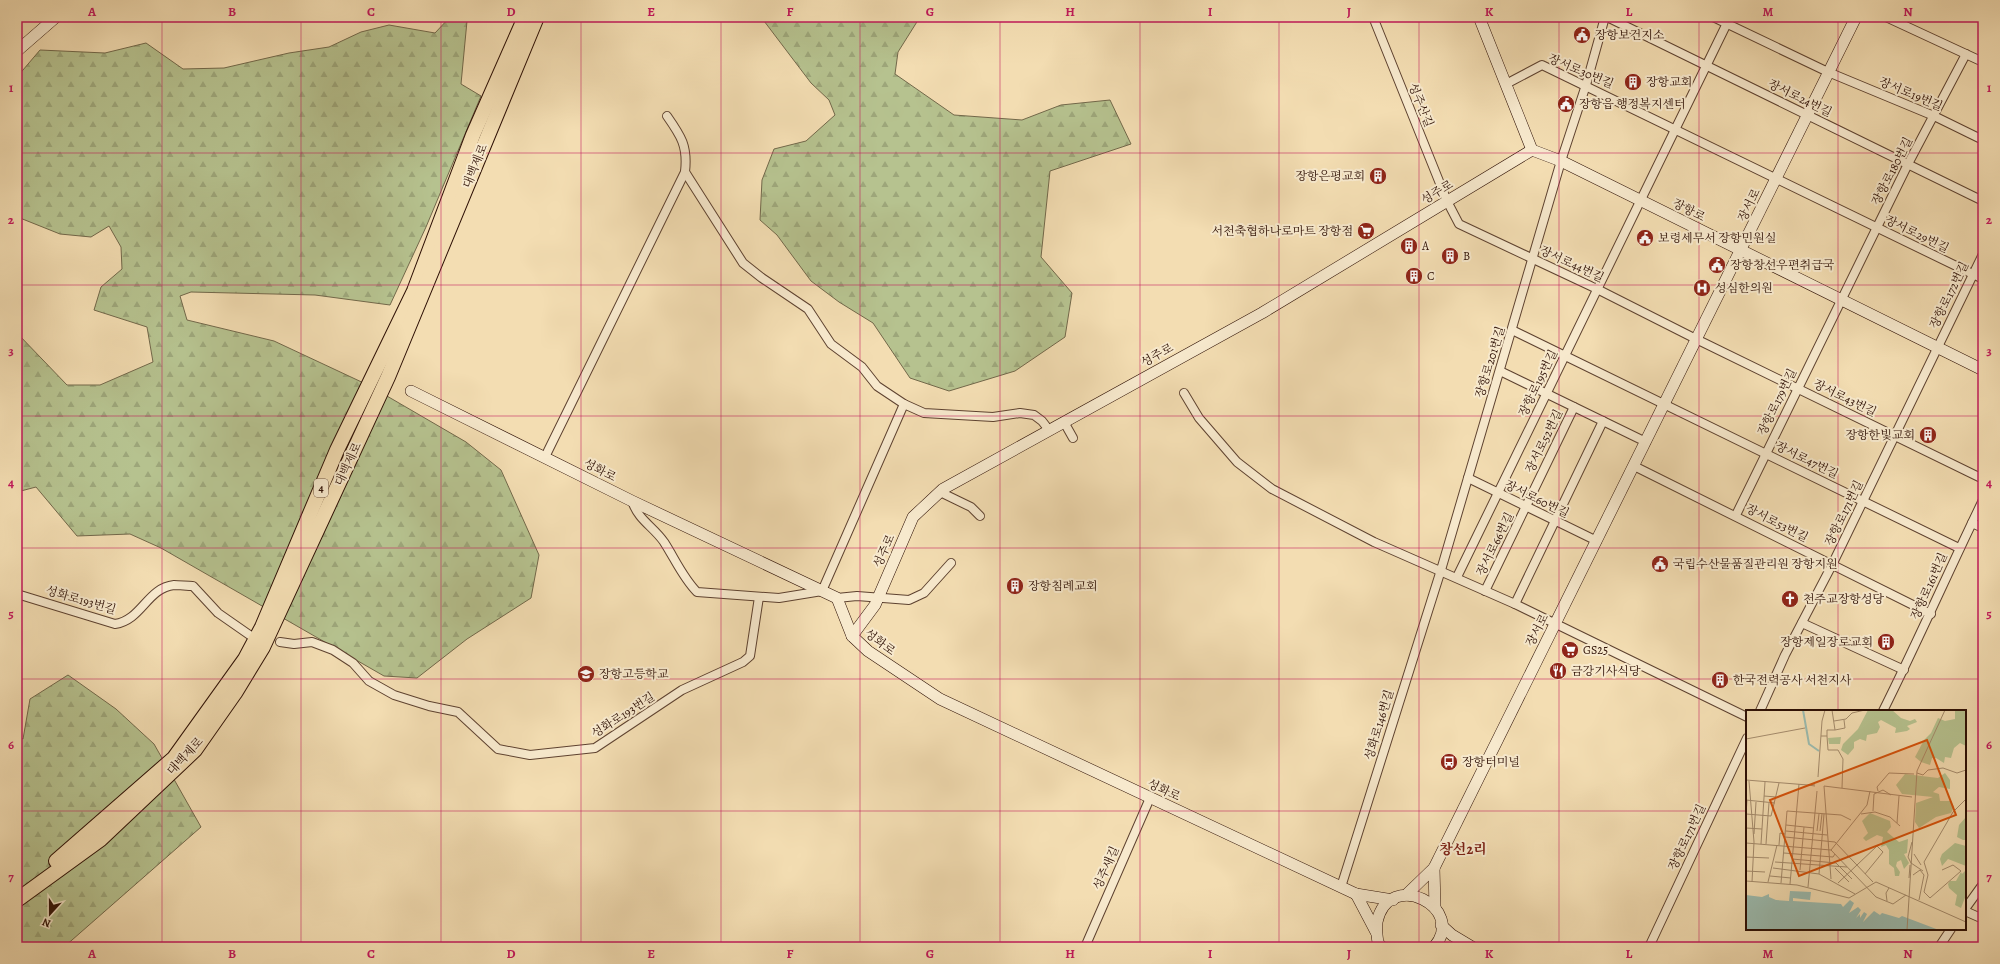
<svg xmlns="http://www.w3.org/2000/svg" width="2000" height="964" font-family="Alegreya,'Noto Serif KR',serif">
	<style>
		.forest { fill: url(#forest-firs); stroke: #72684a }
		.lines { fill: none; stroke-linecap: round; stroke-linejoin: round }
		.street-casing { stroke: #5e4230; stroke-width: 10 }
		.secondary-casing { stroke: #2d0f04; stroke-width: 12 }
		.highway-casing { stroke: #2d0f04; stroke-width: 16 }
		.street { stroke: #f7e9cd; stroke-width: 8 }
		.secondary { stroke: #f7e9cd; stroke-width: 11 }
		.highway { stroke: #f3ddb2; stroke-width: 14 }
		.grid { fill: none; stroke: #c2185b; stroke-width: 1; stroke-opacity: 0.55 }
		.labels { text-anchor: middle; stroke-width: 4; stroke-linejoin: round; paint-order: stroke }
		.shield { fill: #f7e9cd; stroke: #6a5040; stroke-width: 1 }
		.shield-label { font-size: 11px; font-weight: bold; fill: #2d0f04 }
		.poi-label { font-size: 12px; fill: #2d0f04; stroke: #f7e9cd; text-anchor: start }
		.street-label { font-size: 12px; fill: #2d0f04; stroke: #f7e9cd }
		.quarter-label { font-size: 14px; font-weight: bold; fill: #7a1f14; stroke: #f7e9cd }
		.inset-river { fill: none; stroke: #9bbbaf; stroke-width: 2 }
		.inset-road { fill: none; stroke: #a48b6c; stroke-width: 1 }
		.view { fill: #d5520b; fill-opacity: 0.15; stroke: #d5520b; stroke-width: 2 }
		.inset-edge { fill: none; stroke: #2d0f04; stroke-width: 2 }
		.neatline { fill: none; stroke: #c2185b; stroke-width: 1.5 }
		.grid-label { font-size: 13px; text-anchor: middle; font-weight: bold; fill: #c2185b }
	</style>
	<defs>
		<pattern id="forest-firs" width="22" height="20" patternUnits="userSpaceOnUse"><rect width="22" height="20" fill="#b6c28f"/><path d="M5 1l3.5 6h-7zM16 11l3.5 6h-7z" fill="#9da67a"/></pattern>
	</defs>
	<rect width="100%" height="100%" fill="#f3ddb2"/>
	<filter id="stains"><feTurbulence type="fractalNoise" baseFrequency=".005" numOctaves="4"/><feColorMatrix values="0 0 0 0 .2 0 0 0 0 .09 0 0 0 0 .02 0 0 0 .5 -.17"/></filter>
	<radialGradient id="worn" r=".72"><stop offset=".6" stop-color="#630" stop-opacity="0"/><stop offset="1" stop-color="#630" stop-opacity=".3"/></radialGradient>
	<!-- forest -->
	<g class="forest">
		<path d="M 450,17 L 463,17 L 467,21 L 461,84 L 481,96 L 426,227 L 390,305 L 315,295 L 191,292 L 180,296 L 187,320 L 274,341 L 368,385 L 466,442 L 501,470 L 539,555 L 531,598 L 467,639 L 417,678 L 384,676 L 161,548 L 130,534 L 77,536 L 36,487 L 17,492 L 17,333 L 67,385 L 100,385 L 153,362 L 147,327 L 94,310 L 101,287 L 122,269 L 121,247 L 109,226 L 91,237 L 60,234 L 20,218 L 17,216 L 17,77 L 40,50 L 105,53 L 146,43 L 183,69 L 224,68 L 289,53 L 329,47 L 361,32 L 389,25 L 435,33 Z"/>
		<path d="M 761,17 L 920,17 L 898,52 L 895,74 L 954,115 L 1022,120 L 1061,105 L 1110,100 L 1131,144 L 1050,171 L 1041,257 L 1072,293 L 1065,337 L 1015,371 L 949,391 L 910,378 L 873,323 L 839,302 L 811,281 L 777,235 L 760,220 L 762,180 L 774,149 L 806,141 L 835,115 L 829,100 L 811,83 Z"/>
		<path d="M 68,675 L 116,709 L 154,744 L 201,827 L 64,947 L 17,947 L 17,737 L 23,739 L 30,699 Z"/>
	</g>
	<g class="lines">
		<defs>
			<g id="street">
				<path d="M 1373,17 L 1447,201 L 1459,224 L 1597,289 L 1696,339 L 1983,479"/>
				<path d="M 1607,17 L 1983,201"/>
				<path d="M 1713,17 L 1828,72 L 1934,116 L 1983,140"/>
				<path d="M 1886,17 L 1983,62"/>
				<path d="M 1506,84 L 1542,65 L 1983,279"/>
				<path d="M 667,116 C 681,136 688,146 685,172 L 743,263 L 762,278 L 808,309 L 831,344 L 862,367 L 877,386 L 904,404 L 924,413 L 993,417 L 1020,413 L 1034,415 L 1042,421 L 1049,430"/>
				<path d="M 1512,330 L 1959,548"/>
				<path d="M 1500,371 L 1646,442"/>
				<path d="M 1184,393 L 1199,418 L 1237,462 L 1272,489 L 1374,542 L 1515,604 L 1747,717"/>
				<path d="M 1064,422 L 1073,438"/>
				<path d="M 545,457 L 685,172"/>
				<path d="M 1634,466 L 1931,614"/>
				<path d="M 1468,478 L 1597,541"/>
				<path d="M 940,492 L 971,507 L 980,516"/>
				<path d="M 632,501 C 639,521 653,526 664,542 C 675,559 683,578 697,592 L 779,598 L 822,591 L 904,404"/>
				<path d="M 1736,515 L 1908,164 L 1966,54"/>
				<path d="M 1972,523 L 1983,528"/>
				<path d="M 1457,577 L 1730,17"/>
				<path d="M 1485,591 L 1574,407"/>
				<path d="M 17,594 L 115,624 C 142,620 147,588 174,585 C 180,585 187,586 193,586 L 218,613 L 251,636"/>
				<path d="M 837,598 L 857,596 L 909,600 L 924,593 L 951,563"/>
				<path d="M 1515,604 L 1603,421"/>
				<path d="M 1802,623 L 1904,670"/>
				<path d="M 280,642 L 294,644 L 312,642 L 333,650 L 353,663 L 369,681 L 394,695 L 429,706 L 458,712 L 498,749 L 530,755 L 595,748 L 682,690 L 743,662 L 750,656 L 759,597"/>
				<path d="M 1760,711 L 1785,655 L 1832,565 L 1983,254"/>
				<path d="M 1883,711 C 1918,641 1949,570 1983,500"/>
				<path d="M 1341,887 L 1441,570 L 1561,161 L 1586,85 L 1605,17"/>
				<path d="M 1965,909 L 1983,884"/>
				<path d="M 1965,911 L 1983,919"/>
				<path d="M 1085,947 L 1150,798"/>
				<path d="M 1649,947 L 1747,738"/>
				<path d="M 1939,947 L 1951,929"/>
			</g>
			<g id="secondary">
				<path d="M 1479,17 L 1532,150 L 1561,161 L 1983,370"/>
				<path d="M 17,51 L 56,17"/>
				<path d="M 411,391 L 632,501 L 837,598 L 852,636 L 868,651 L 940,699 L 1356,894"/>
				<path d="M 852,636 L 875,605 L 913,517 L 943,489 L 1262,313 L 1532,150"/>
				<path d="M 1434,868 L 1856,17"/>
				<path d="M 1406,895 L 1434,868 L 1435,908"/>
				<path d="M 1441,925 L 1452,935 L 1472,947"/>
				<path d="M 1376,932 L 1356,894 L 1393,900"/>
				<path d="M 1382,947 L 1378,943 C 1377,936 1376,928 1377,922 C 1389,867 1468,908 1434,947"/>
			</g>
			<g id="highway">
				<path d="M 56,861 L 174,758 L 245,659 L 262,627 L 337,450 L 414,291 L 473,135 L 525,17"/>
				<path d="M 17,900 L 101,839 L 195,750 L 235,693 L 263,647 L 388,377 L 537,17"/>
			</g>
		</defs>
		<!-- street casing -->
		<use href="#street" class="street-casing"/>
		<!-- secondary casing -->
		<use href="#secondary" class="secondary-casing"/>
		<!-- highway casing -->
		<use href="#highway" class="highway-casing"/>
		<!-- street -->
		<use href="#street" class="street"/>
		<!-- secondary -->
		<use href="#secondary" class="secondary"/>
		<!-- highway -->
		<use href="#highway" class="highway"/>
	</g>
	<!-- grid -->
	<path class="grid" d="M 162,17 L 162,947M 301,17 L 301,947M 441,17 L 441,947M 581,17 L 581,947M 721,17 L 721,947M 860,17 L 860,947M 1000,17 L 1000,947M 1140,17 L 1140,947M 1279,17 L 1279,947M 1419,17 L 1419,947M 1559,17 L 1559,947M 1699,17 L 1699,947M 1838,17 L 1838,711M 17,153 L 1983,153M 17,285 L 1983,285M 17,416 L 1983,416M 17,548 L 1983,548M 17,679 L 1983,679M 17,811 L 1747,811M 1965,811 L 1983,811M 1838,929 L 1838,947"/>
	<!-- icons -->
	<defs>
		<symbol id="civic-disc" viewBox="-11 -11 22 22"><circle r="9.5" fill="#8f2418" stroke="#f7e9cd"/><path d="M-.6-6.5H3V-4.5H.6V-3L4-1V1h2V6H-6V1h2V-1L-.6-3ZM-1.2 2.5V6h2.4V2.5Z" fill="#fff"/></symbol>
		<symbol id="building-disc" viewBox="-11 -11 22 22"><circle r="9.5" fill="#8f2418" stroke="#f7e9cd"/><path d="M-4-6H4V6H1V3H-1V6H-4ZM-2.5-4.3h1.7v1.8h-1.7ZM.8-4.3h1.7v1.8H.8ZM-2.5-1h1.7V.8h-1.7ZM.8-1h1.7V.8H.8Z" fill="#fff"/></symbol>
		<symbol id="supermarket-disc" viewBox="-11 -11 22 22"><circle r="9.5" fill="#8f2418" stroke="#f7e9cd"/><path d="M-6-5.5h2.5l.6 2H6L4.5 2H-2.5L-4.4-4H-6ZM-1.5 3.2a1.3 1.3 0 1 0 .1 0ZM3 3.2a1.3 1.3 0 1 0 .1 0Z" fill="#fff"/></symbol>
		<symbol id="hospital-disc" viewBox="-11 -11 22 22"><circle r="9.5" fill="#8f2418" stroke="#f7e9cd"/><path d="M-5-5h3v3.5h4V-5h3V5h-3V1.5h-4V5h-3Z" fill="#fff"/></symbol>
		<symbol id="church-disc" viewBox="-11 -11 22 22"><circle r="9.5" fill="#8f2418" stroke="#f7e9cd"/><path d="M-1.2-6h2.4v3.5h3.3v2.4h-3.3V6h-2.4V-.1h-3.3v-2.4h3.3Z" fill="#fff"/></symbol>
		<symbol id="restaurant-disc" viewBox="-11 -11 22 22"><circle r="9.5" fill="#8f2418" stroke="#f7e9cd"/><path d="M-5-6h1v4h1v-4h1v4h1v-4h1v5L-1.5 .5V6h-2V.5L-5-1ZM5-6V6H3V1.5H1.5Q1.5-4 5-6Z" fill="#fff"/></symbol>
		<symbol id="school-disc" viewBox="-11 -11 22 22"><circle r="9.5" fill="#8f2418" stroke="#f7e9cd"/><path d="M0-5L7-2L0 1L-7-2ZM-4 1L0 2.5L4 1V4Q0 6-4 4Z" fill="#fff"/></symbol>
		<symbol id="bus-disc" viewBox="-11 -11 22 22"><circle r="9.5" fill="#8f2418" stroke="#f7e9cd"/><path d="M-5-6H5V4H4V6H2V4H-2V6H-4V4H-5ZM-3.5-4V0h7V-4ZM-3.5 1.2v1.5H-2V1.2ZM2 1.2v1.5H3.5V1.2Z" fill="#fff"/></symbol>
	</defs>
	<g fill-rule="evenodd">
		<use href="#civic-disc" x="1572" y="25" width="20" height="20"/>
		<use href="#building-disc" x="1623" y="72" width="20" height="20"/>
		<use href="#civic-disc" x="1556" y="94" width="20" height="20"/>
		<use href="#building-disc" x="1368" y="166" width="20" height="20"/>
		<use href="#supermarket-disc" x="1356" y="221" width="20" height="20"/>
		<use href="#civic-disc" x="1635" y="228" width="20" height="20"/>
		<use href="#building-disc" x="1399" y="236" width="20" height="20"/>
		<use href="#building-disc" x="1440" y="246" width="20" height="20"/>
		<use href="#civic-disc" x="1707" y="255" width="20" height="20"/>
		<use href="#building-disc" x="1404" y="266" width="20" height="20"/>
		<use href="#hospital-disc" x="1692" y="278" width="20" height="20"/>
		<use href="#building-disc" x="1918" y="425" width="20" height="20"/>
		<use href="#civic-disc" x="1650" y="554" width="20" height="20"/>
		<use href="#building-disc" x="1005" y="576" width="20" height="20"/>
		<use href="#church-disc" x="1780" y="589" width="20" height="20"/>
		<use href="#building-disc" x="1876" y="632" width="20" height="20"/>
		<use href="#supermarket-disc" x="1560" y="640" width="20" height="20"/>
		<use href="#restaurant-disc" x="1548" y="661" width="20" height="20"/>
		<use href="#school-disc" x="576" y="664" width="20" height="20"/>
		<use href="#building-disc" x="1710" y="670" width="20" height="20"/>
		<use href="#bus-disc" x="1439" y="752" width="20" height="20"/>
	</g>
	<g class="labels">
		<!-- shield labels -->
		<rect class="shield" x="314" y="479" width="14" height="18" rx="3"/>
		<g class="shield-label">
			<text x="321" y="492">4</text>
		</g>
		<!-- poi labels -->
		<g class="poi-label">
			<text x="1595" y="39">장항보건지소</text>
			<text x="1646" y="86">장항교회</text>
			<text x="1579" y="108">장항읍 행정복지센터</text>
			<text x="1365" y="180" text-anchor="end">장항은평교회</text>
			<text x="1353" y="235" text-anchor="end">서천축협하나로마트 장항점</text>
			<text x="1658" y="242">보령세무서 장항민원실</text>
			<text x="1422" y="250">A</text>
			<text x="1463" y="260">B</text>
			<text x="1730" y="269">장항창선우편취급국</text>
			<text x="1427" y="280">C</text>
			<text x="1715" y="292">성심한의원</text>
			<text x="1915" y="439" text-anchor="end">장항한빛교회</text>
			<text x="1673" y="568">국립수산물품질관리원 장항지원</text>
			<text x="1028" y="590">장항침례교회</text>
			<text x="1803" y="603">천주교장항성당</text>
			<text x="1873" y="646" text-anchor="end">장항제일장로교회</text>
			<text x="1583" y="654">GS25</text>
			<text x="1571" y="675">금강기사식당</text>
			<text x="599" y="678">장항고등학교</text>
			<text x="1733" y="684">한국전력공사 서천지사</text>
			<text x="1462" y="766">장항터미널</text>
		</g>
		<!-- street labels -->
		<g class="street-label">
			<text transform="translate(1581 71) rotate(23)" y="4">장서로30번길</text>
			<text transform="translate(1911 94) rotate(23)" y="4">장서로19번길</text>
			<text transform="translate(1800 98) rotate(26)" y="4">장서로24번길</text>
			<text transform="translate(1421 105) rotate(68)" y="4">성주산길</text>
			<text transform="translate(475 166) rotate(-68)" y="4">대백제로</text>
			<text transform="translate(1892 171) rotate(-63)" y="4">장항로180번길</text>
			<text transform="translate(1437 192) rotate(-31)" y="4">성주로</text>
			<text transform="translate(1749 205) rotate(-64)" y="4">장서로</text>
			<text transform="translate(1689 210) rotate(27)" y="4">장항로</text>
			<text transform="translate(1917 234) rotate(26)" y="4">장서로29번길</text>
			<text transform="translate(1572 264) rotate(25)" y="4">장서로44번길</text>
			<text transform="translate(1949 295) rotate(-64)" y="4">장항로172번길</text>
			<text transform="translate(1157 355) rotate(-29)" y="4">성주로</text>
			<text transform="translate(1490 362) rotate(-73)" y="4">장항로201번길</text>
			<text transform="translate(1538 383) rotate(-64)" y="4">장항로195번길</text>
			<text transform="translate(1845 398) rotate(26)" y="4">장서로43번길</text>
			<text transform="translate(1777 402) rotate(-64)" y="4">장항로179번길</text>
			<text transform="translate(1544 441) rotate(-64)" y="4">장서로52번길</text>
			<text transform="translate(1807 460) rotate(26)" y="4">장서로47번길</text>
			<text transform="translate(348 464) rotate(-65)" y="4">대백제로</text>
			<text transform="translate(600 470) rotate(27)" y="4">성화로</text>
			<text transform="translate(1537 499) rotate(26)" y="4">장서로60번길</text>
			<text transform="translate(1844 513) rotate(-64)" y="4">장항로171번길</text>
			<text transform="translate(1777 523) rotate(27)" y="4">장서로53번길</text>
			<text transform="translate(1495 544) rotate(-64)" y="4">장서로66번길</text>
			<text transform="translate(884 551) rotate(-66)" y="4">성주로</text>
			<text transform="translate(1929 586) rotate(-66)" y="4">장항로161번길</text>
			<text transform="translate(81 600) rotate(16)" y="4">성화로193번길</text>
			<text transform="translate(1537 630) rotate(-63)" y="4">장서로</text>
			<text transform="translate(880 642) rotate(37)" y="4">성화로</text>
			<text transform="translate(623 715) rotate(-33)" y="4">성화로193번길</text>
			<text transform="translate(1379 725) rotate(-73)" y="4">성화로146번길</text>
			<text transform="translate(185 756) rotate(-47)" y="4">대백제로</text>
			<text transform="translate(1164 790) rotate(25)" y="4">성화로</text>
			<text transform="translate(1687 837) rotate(-65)" y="4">장항로171번길</text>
			<text transform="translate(1106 868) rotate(-66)" y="4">성주새길</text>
		</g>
		<!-- quarter labels -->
		<g class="quarter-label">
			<text x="1463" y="854">창선2리</text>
		</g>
	</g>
	<!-- overview -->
	<g transform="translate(1746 710)">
		<rect width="220" height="220" fill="#f3ddb2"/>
		<path d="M 95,27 L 94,34 L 83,34 L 82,28 Z" fill="#b6c28f"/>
		<path d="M 122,0 L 146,0 L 155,8 L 164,11 L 169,9 L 171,12 L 161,16 L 164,19 L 161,21 L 149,23 L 150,18 L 135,10 L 132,12 L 134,17 L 131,23 L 121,25 L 120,31 L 114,29 L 108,32 L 108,38 L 102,45 L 95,40 L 97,34 L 112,19 ZM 209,0 L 220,0 L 220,36 L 214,33 L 208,38 L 205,48 L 199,47 L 198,53 L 190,48 L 186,48 L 184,55 L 175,52 L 169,47 L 178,30 L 185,23 L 192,8 L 199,11 L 209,9 ZM 199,63 L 204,70 L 204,79 L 193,77 L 187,82 L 193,84 L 194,91 L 205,91 L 208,97 L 205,103 L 190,107 L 173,118 L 169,112 L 170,93 L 187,87 L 156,84 L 150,75 L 159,64 L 192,68 ZM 124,103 L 144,111 L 145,117 L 141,122 L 153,132 L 162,129 L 161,143 L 158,144 L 163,153 L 158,159 L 155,150 L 151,152 L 150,156 L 154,162 L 153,166 L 149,166 L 148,158 L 143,154 L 143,140 L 140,135 L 135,137 L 137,127 L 131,125 L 120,131 L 117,128 L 122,123 L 116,111 ZM 220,107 L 220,130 L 217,130 L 211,127 L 213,115 ZM 209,133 L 220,136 L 220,156 L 202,149 L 196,156 L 194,149 L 196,144 ZM 220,160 L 220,185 L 215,198 L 209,195 L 211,185 L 203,178 L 202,174 L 204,171 L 210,171 L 215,162 L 216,164 Z" fill="#b6c28f"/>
		<path d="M 44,181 L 65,182 L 64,190 L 47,188 L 47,191 L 95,194 L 97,197 L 104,190 L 108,193 L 103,203 L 112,197 L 115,200 L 110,208 L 114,204 L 114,208 L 118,202 L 121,204 L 117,212 L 128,201 L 134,205 L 136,203 L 153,208 L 156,206 L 193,220 L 0,220 L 0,185 L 16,187 L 23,184 L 23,187 L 30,190 L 43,191 Z" fill="#9bbbaf"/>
		<path class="inset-river" d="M 57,0 L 63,34 L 73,41"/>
		<path class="inset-road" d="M 88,11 L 100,9 L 106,3 L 119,0M 89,20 L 99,18 L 98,10M 75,26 L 81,26 L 82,40 L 92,40 L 97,49 L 96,78M 81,26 L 81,20 L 89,20 L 86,0M 0,29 L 59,18M 171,63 L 177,65 L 182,60 L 197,58 L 211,63 L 220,60M 72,67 L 76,11 L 79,0M 0,70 L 62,75M 3,71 L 8,132 L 6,172M 69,76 L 62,75 L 69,74M 78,76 L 85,169M 78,76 L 166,87M 132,81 L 131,77 L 143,63 L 168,64M 18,86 L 30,87M 0,90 L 29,93M 127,101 L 128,84 L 137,80 L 145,85M 0,104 L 25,106 L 33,73M 0,104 L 1,90M 115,104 L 129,102 L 144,107 L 154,116M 22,106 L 23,93M 151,113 L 153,86M 40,115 L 68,118M 0,118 L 16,119M 40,121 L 81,125M 71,121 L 73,104M 74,121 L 76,104M 8,124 L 10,92M 39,127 L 89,132 L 127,172M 166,132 L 162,147 L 165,153 L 177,161M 0,133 L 85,140 L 130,187 L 147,194 L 160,185M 15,134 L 19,72M 20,134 L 22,106M 33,135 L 34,123 L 39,124M 85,140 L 121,95 L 124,81M 38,143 L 87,147 L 89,144M 168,144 L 175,155M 0,147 L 23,148M 46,149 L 90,153 L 106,169M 29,152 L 101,157M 27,158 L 73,164 L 109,184M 89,158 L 103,172M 54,160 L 58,117M 0,161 L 19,162M 73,164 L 78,104M 167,165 L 174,160 L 178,165 L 173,190M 24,166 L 45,168M 163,168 L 164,155M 0,171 L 51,175 L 103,188 L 130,172 L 220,212M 22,172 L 31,135M 35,173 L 41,101 L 95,105 L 105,110M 92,173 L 131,136 L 137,142 L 119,164M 44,174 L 53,74M 62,177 L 71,81M 184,188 L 178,182 L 182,165 L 178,152 L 207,102 L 220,89M 184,188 L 215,161 L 207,155 L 196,160M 141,191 L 140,183 L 143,178M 161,220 L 171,61 L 199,0"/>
		<path class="view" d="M 181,30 L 210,105 L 53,166 L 24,90 Z"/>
		<rect width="220" height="220" class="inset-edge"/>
	</g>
	<!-- margin -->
	<rect width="2000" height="964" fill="none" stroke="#f3ddb2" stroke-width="44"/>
	<!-- north arrow -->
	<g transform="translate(50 914) rotate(201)" stroke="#f7e9cd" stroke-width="3" paint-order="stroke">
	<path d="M0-3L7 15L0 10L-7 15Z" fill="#2d0f04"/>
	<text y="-6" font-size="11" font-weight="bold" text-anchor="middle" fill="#2d0f04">N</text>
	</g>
	<rect x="22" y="22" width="1956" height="920" class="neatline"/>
	<g class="grid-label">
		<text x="92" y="16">A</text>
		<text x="232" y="16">B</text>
		<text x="371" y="16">C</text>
		<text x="511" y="16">D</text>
		<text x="651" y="16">E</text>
		<text x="790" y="16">F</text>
		<text x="930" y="16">G</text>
		<text x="1070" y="16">H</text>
		<text x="1210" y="16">I</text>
		<text x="1349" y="16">J</text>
		<text x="1489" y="16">K</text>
		<text x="1629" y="16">L</text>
		<text x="1768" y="16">M</text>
		<text x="1908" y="16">N</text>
		<text x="11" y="92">1</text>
		<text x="1989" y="92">1</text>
		<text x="11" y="224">2</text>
		<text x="1989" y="224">2</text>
		<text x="11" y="355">3</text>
		<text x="1989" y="355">3</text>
		<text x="11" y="487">4</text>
		<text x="1989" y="487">4</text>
		<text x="11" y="618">5</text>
		<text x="1989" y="618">5</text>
		<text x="11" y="749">6</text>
		<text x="1989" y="749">6</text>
		<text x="11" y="881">7</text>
		<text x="1989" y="881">7</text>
		<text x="92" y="958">A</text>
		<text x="232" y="958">B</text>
		<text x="371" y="958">C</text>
		<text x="511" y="958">D</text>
		<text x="651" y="958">E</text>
		<text x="790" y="958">F</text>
		<text x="930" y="958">G</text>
		<text x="1070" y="958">H</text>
		<text x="1210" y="958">I</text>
		<text x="1349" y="958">J</text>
		<text x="1489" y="958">K</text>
		<text x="1629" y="958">L</text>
		<text x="1768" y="958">M</text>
		<text x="1908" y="958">N</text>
	</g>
	<rect width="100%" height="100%" filter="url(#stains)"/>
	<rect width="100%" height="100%" fill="url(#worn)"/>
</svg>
